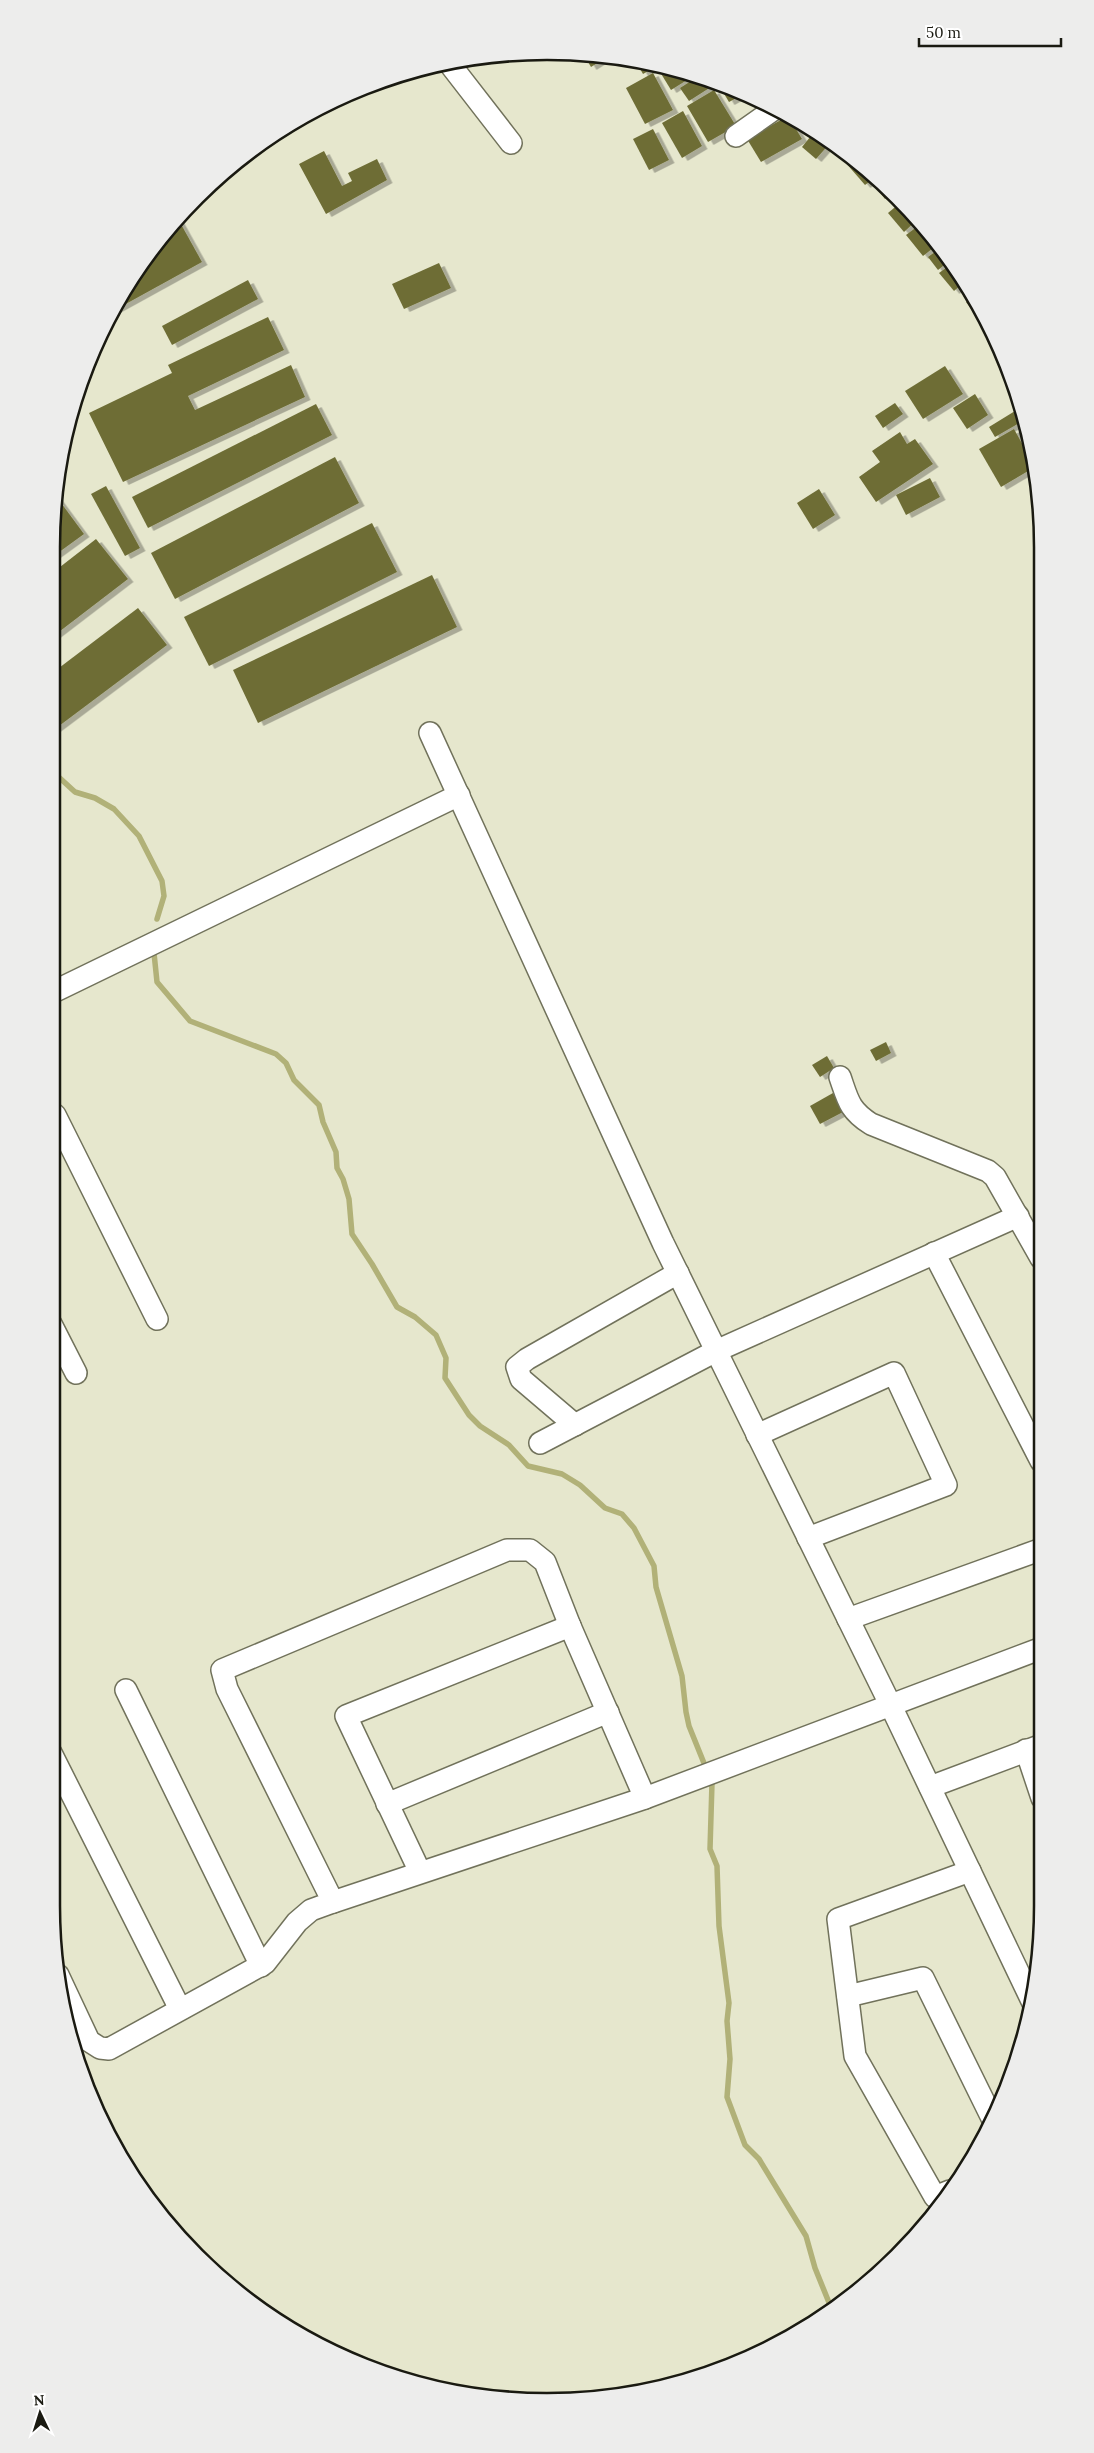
<svg xmlns="http://www.w3.org/2000/svg" width="1094" height="2453" font-family="Lora,serif">
	<style>
		.lines { fill: none; stroke-linecap: round; stroke-linejoin: round }
		.stream { stroke: #b1b178; stroke-width: 5.5 }
		.building { fill: #6e6d36; filter: url(#shadow) }
		.minor-casing { stroke: #71725b; stroke-width: 24 }
		.minor { stroke: #fff; stroke-width: 21 }
		.rim { fill: none; stroke: #1a1a11; stroke-width: 2.5 }
	</style>
	<defs>
		<filter id="shadow"><feDropShadow dx="5.5" dy="3" stdDeviation="0" flood-color="#0004"/></filter>
	</defs>
	<rect width="100%" height="100%" fill="#e6e7cd"/>
	<g class="lines">
		<!-- stream -->
		<g class="stream">
			<path d="M 51,770 L 75,792 L 95,798 L 114,809 L 139,836 L 162,881 L 164,896 L 157,919"/>
			<path d="M 154,953 L 157,982 L 190,1021 L 276,1054 L 286,1063 L 294,1080 L 319,1105 L 323,1122 L 336,1152 L 337,1168 L 343,1179 L 349,1199 L 352,1234 L 372,1264 L 397,1307 L 415,1317 L 436,1335 L 446,1358 L 445,1378 L 469,1415 L 480,1426 L 509,1445 L 528,1466 L 562,1474 L 580,1485 L 605,1508 L 622,1514 L 634,1528 L 654,1566 L 656,1587 L 682,1676 L 686,1712 L 689,1726 L 712,1783 L 710,1849 L 717,1866 L 719,1926 L 729,2003 L 727,2021 L 730,2059 L 727,2097 L 745,2145 L 759,2159 L 806,2236 L 815,2268 L 832,2310"/>
		</g>
	</g>
	<!-- building -->
	<g class="building">
		<path d="M 584,55 L 610,55 L 591,67 Z"/>
		<path d="M 642,63 L 657,66 L 643,74 L 638,65 Z"/>
		<path d="M 666,68 L 684,72 L 695,75 L 671,90 L 660,72 Z"/>
		<path d="M 653,73 L 673,110 L 645,124 L 626,88 Z"/>
		<path d="M 699,76 L 711,80 L 714,85 L 689,101 L 680,88 Z"/>
		<path d="M 723,86 L 742,95 L 729,102 L 720,87 Z"/>
		<path d="M 714,90 L 736,126 L 708,142 L 687,106 Z"/>
		<path d="M 683,111 L 702,146 L 682,158 L 662,123 Z"/>
		<path d="M 786,117 L 790,119 L 802,139 L 761,162 L 747,139 Z"/>
		<path d="M 653,129 L 669,160 L 649,170 L 633,139 Z"/>
		<path d="M 815,131 L 831,142 L 816,159 L 802,147 Z"/>
		<path d="M 324,151 L 342,186 L 352,181 L 348,173 L 377,159 L 387,180 L 326,214 L 299,164 Z"/>
		<path d="M 850,159 L 873,179 L 865,185 L 845,162 Z"/>
		<path d="M 877,183 L 890,194 L 885,199 L 874,185 Z"/>
		<path d="M 900,203 L 918,219 L 904,232 L 888,213 Z"/>
		<path d="M 177,217 L 202,262 L 113,311 L 118,299 Z"/>
		<path d="M 922,223 L 937,245 L 923,256 L 906,235 Z"/>
		<path d="M 939,249 L 948,262 L 938,270 L 928,257 Z"/>
		<path d="M 439,263 L 451,288 L 404,309 L 392,284 Z"/>
		<path d="M 950,265 L 962,284 L 954,291 L 939,273 Z"/>
		<path d="M 248,280 L 258,299 L 172,345 L 162,326 Z"/>
		<path d="M 972,298 L 992,328 L 993,332 L 990,334 L 966,302 Z"/>
		<path d="M 268,317 L 284,350 L 188,396 L 195,410 L 291,365 L 305,397 L 123,482 L 89,413 L 172,373 L 168,365 Z"/>
		<path d="M 945,366 L 963,394 L 923,419 L 905,391 Z"/>
		<path d="M 1009,370 L 1017,388 L 1017,391 L 1005,373 Z"/>
		<path d="M 1017,391 L 1023,418 L 1010,396 Z"/>
		<path d="M 975,394 L 988,415 L 967,429 L 953,408 Z"/>
		<path d="M 895,403 L 903,414 L 883,428 L 875,416 Z"/>
		<path d="M 316,404 L 332,435 L 148,528 L 132,497 Z"/>
		<path d="M 1015,411 L 1021,422 L 995,437 L 989,427 Z"/>
		<path d="M 1014,429 L 1035,467 L 1001,487 L 979,449 Z"/>
		<path d="M 900,432 L 907,444 L 915,439 L 933,464 L 876,502 L 859,477 L 880,462 L 872,451 Z"/>
		<path d="M 335,457 L 359,503 L 175,599 L 151,553 Z"/>
		<path d="M 930,478 L 940,497 L 906,515 L 896,495 Z"/>
		<path d="M 106,486 L 140,548 L 125,556 L 91,494 Z"/>
		<path d="M 819,489 L 835,515 L 813,529 L 797,503 Z"/>
		<path d="M 56,496 L 84,534 L 51,558 L 51,547 Z"/>
		<path d="M 372,523 L 397,572 L 209,666 L 184,617 Z"/>
		<path d="M 96,539 L 128,579 L 51,638 L 51,574 Z"/>
		<path d="M 432,575 L 457,627 L 258,723 L 233,670 Z"/>
		<path d="M 138,608 L 167,645 L 51,732 L 51,674 Z"/>
		<path d="M 886,1042 L 891,1053 L 876,1061 L 870,1050 Z"/>
		<path d="M 827,1056 L 834,1068 L 820,1077 L 812,1065 Z"/>
		<path d="M 833,1093 L 843,1112 L 820,1124 L 810,1106 Z"/>
	</g>
	<g class="lines">
		<defs>
			<g id="minor">
				<path d="M 449,63 L 511,143"/>
				<path d="M 736,136 L 773,110"/>
				<path d="M 430,733 L 663,1243 L 890,1704 L 1033,2003"/>
				<path d="M 51,993 L 459,795"/>
				<path d="M 840,1077 C 848,1100 849,1110 871,1124 L 988,1171 L 995,1177 L 1041,1258"/>
				<path d="M 51,1112 L 55,1115 L 157,1319"/>
				<path d="M 934,1253 L 1041,1461"/>
				<path d="M 51,1324 L 76,1373"/>
				<path d="M 575,1425 L 521,1379 L 517,1367 L 527,1359 L 678,1273"/>
				<path d="M 757,1435 L 894,1373 L 946,1485 L 808,1538"/>
				<path d="M 540,1443 L 716,1351 L 1018,1216"/>
				<path d="M 848,1619 L 1042,1549"/>
				<path d="M 126,1690 L 261,1966"/>
				<path d="M 1026,1750 L 1042,1798"/>
				<path d="M 51,1753 L 180,2009"/>
				<path d="M 930,1787 L 1042,1745"/>
				<path d="M 387,1804 L 608,1712"/>
				<path d="M 420,1872 L 346,1716 L 570,1626"/>
				<path d="M 333,1902 L 645,1798 L 1042,1648"/>
				<path d="M 58,1975 L 89,2041 L 100,2048 L 109,2049 L 265,1963 L 297,1922 L 311,1910 L 333,1902 L 227,1689 L 222,1670 L 507,1550 L 530,1550 L 545,1562 L 570,1626 L 645,1798"/>
				<path d="M 848,1996 L 923,1978 L 992,2118"/>
				<path d="M 950,2191 L 935,2197 L 855,2056 L 838,1919 L 970,1871"/>
			</g>
		</defs>
		<!-- minor casing -->
		<use href="#minor" class="minor-casing"/>
		<!-- minor -->
		<use href="#minor" class="minor"/>
	</g>
	<!-- crop -->
	<path d="M0 0H1094V2453H0ZM547 60H547A487 487 0 0 1 1034 547V1906A487 487 0 0 1 547 2393H547A487 487 0 0 1 60 1906V547A487 487 0 0 1 547 60Z" fill="#ededec" fill-rule="evenodd"/>
	<path class="rim" d="M547 60H547A487 487 0 0 1 1034 547V1906A487 487 0 0 1 547 2393H547A487 487 0 0 1 60 1906V547A487 487 0 0 1 547 60Z"/>
	<!-- north arrow -->
	<g transform="translate(40 2413) rotate(356)" stroke="#ffffff" stroke-width="4" paint-order="stroke">
	<path d="M0-4L9 19L0 12L-9 19Z" fill="#1a1a11"/>
	<text y="-8" font-size="14" font-weight="bold" text-anchor="middle" fill="#1a1a11">N</text>
	</g>
	<!-- scale -->
	<path d="M919 38v8h142v-8" fill="none" stroke="#1a1a11" stroke-width="2.5"/>
	<text x="926" y="38" font-size="15" fill="#1a1a11" stroke="#ffffff" stroke-width="4" paint-order="stroke">50 m</text>
</svg>
